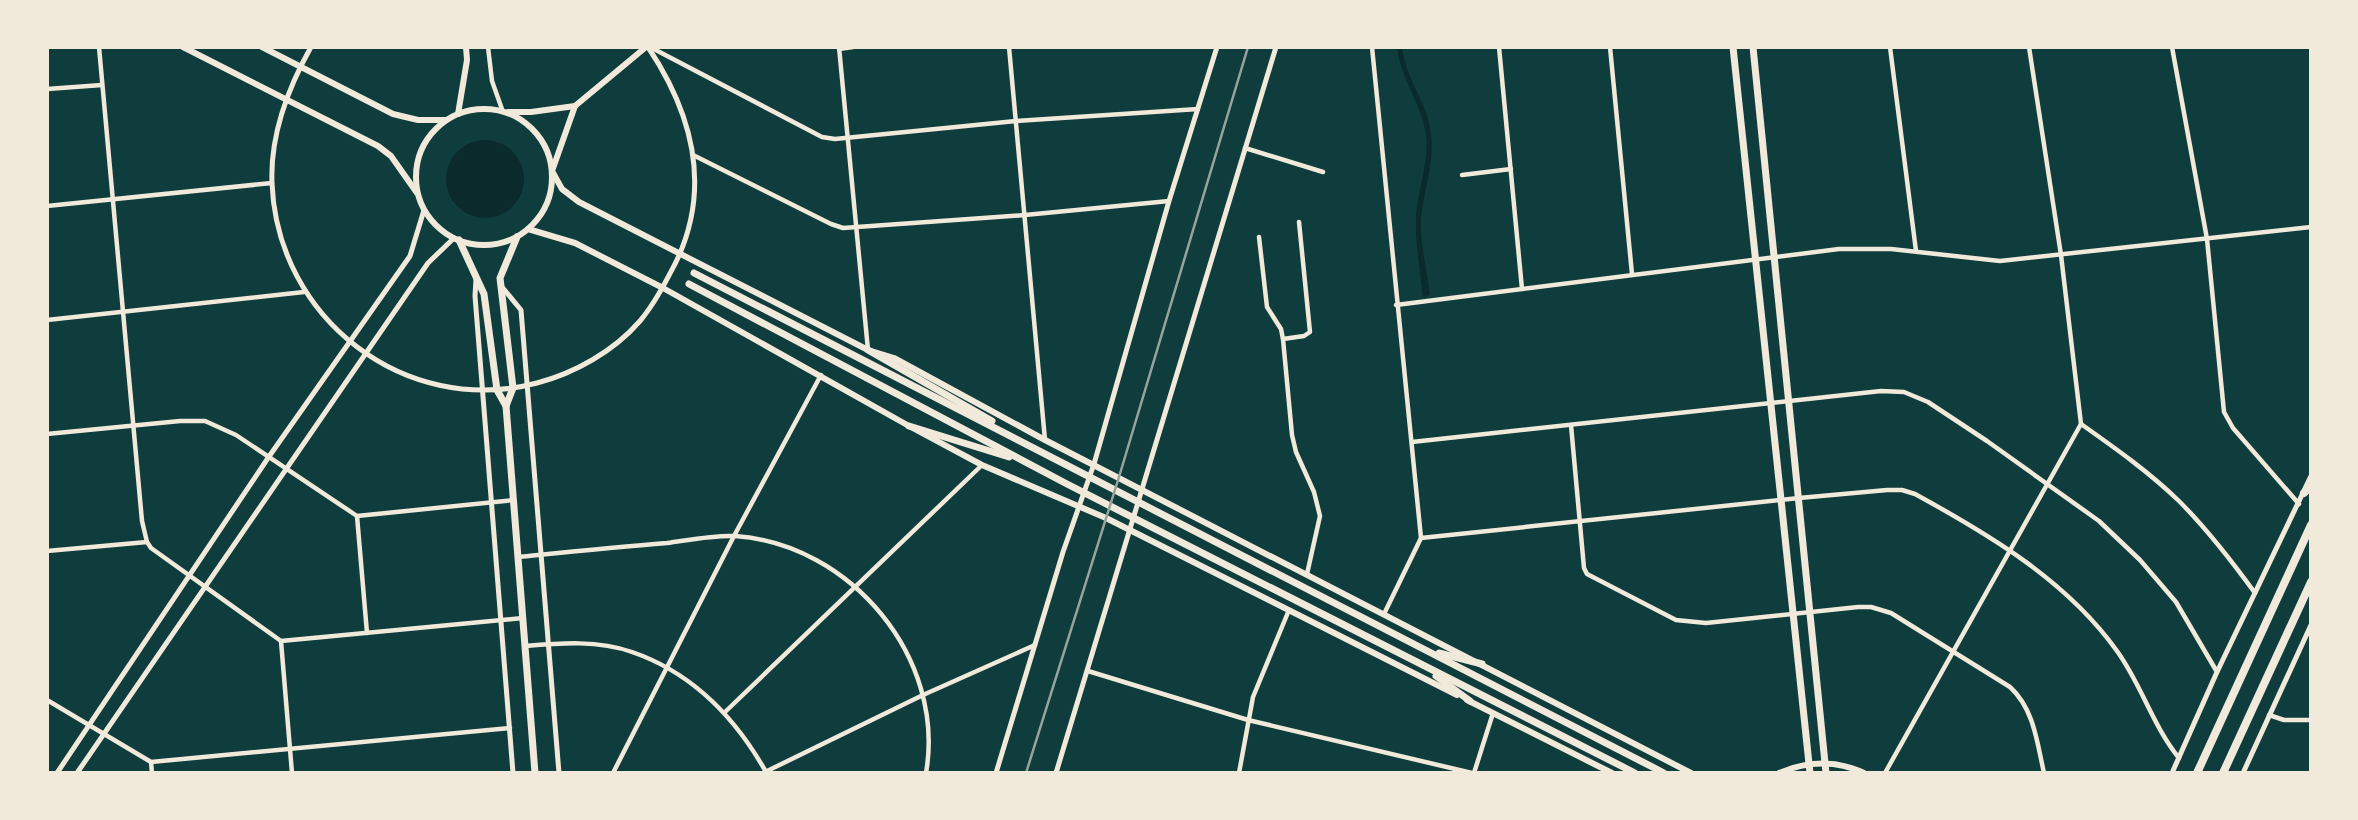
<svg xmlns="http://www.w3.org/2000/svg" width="2358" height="820" font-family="Manrope,sans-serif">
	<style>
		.water { fill: #0a2a2b }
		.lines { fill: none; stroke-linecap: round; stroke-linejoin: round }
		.minor { stroke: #f1e9da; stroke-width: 4.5 }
		.tertiary { stroke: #f1e9da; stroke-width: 5 }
		.secondary { stroke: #f1e9da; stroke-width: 6 }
		.primary { stroke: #f1e9da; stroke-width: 7 }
		.motorway { stroke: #f1e9da; stroke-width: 8 }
		.rail { stroke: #97a49c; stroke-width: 2.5 }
	</style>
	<rect width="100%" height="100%" fill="#0f3d3e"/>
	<!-- water -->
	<g class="water">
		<path d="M 1397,47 L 1402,47 C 1405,78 1428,103 1431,134 C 1435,163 1423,191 1421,220 C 1420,244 1427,271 1430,295 L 1423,297 C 1420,270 1415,243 1416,216 C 1418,189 1429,162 1426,135 C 1422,104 1400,78 1397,47 Z"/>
		<circle cx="485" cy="179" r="39"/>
	</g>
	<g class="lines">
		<!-- minor -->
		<g class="minor">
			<path d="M 99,47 L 142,521 L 147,542 L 151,548 L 281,641 L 523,618"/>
			<path d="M 488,47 L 492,81 L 503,112"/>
			<path d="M 650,47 L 822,137 L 835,139 L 1016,121 L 1198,109"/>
			<path d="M 839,47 L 868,350"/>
			<path d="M 1009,47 L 1045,440"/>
			<path d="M 1372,47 L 1421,538 L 1384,614"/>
			<path d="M 1499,47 L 1522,289"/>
			<path d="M 1610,47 L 1632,274"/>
			<path d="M 1890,47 L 1916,251"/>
			<path d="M 2172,47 L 2207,239 L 2224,412 L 2233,428 L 2299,504"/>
			<path d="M 839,49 L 853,47"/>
			<path d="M 47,89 L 102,85"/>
			<path d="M 1245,148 L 1323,172"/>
			<path d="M 693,155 L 831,224 L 843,228 L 1025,215 L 1169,201"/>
			<path d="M 1462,175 L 1511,169"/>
			<path d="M 47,206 L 272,183"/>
			<path d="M 1259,237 L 1267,307 L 1281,329 L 1283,339 L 1292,435 L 1296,452 L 1314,492 L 1320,516 L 1307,574"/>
			<path d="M 1396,305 L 1839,249 L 1891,249 L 2000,261 L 2311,227"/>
			<path d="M 47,320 L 304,292"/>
			<path d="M 1283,339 L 1304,336 L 1310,332 L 1299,222"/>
			<path d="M 2081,424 C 2115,448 2149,472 2179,501 C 2207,529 2231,560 2255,593"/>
			<path d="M 1571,425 L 1584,568 L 1587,574 L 1676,620 L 1706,623 L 1858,607 L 1871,607 L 1891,613 L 2010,687 C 2034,709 2037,742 2044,773"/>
			<path d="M 47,434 L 180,421 L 205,421 L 236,435 L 357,516 L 514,500"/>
			<path d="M 1412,442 L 1881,391 L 1904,392 L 1928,402 L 1987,441 L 2099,521 L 2140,560 L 2176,602 L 2217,672"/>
			<path d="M 357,516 L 367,633"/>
			<path d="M 1421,538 L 1799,498 L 1887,490 L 1902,490 L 1915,494 C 1990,535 2067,581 2117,651 C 2141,684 2153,726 2179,758"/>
			<path d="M 47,551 L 147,542"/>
			<path d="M 518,557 C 568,552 617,547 667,543 C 689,540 713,535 735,536 C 851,544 946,658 926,773"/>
			<path d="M 281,641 L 292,773"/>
			<path d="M 525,646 C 561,643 598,640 632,652 C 693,673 735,717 766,772"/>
			<path d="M 1088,671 L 1248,720 L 1472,773"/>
			<path d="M 47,700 L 151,762 L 510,728"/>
			<path d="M 725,712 L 982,465"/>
			<path d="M 2269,715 L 2284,720 L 2311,720"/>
			<path d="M 151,762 L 152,773"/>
			<path d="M 613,773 L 734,536 L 821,375"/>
			<path d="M 763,773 L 923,695 L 1035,645"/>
			<path d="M 1239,773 L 1253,697 L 1289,610"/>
			<path d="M 1474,773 L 1493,713"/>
			<path d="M 1885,773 L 2081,424 L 2061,255 L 2029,47"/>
		</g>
		<!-- tertiary -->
		<g class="tertiary">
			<path d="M 311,47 C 288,88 270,135 272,183 C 277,318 405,418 537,383 C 575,373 614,351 640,321 C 655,303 665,283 676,262 C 712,187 692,113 648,47"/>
			<path d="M 476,279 L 475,296 L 513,773"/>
			<path d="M 502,287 L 521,310 L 559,773"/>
			<path d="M 57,773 L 268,458 L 410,256 L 424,210"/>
			<path d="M 77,773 L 428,263 L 454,238"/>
			<path d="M 996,773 L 1063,552 L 1094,464 L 1169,201 L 1217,47"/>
			<path d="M 1056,773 L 1276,47"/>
			<path d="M 2172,773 L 2217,672 L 2311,476"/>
			<path d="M 2243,773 L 2311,625"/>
		</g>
		<!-- secondary -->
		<g class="secondary">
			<path d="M 183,47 L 378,146 L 391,156 L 417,193"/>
			<path d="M 262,47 L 393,114 L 418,120 L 446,120"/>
			<path d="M 646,47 L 575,106 L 552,171 L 562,189 L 579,202 L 868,350 L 894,358 L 1045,440 L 1691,773"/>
			<circle cx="484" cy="177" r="68"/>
			<path d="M 508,112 L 531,112 L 575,106"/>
			<path d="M 458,114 L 467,60 L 466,47"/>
			<path d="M 528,229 L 575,243 L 663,288 L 909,426 L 982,465 L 1106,518 L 1457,695"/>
			<path d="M 1467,700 L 1612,773"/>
			<path d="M 1779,773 C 1807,761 1836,760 1864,773"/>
		</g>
		<!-- primary -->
		<g class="primary">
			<path d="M 1733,47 L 1810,773"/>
			<path d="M 1753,47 L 1826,773"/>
			<path d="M 517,237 L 500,278 L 513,388 L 506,406 L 535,773"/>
			<path d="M 459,240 L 484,294 L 497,390 L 506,406"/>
			<path d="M 694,273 L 1664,773"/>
			<path d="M 689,284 L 1067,484 L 1635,773"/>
			<path d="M 868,350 L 992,421"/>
			<path d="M 909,426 L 1009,457"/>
			<path d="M 1439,653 L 1482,664"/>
			<path d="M 1436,676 L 1470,701"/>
		</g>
		<!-- motorway -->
		<g class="motorway">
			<path d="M 2304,493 L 2311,486"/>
			<path d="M 2197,773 L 2311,525"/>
			<path d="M 2223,773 L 2311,582"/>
		</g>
		<!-- rail -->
		<path class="rail" d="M 1026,773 L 1119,477 L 1248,47"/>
	</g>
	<!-- border -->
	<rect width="2358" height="820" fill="none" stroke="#f1e9da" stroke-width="98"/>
</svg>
